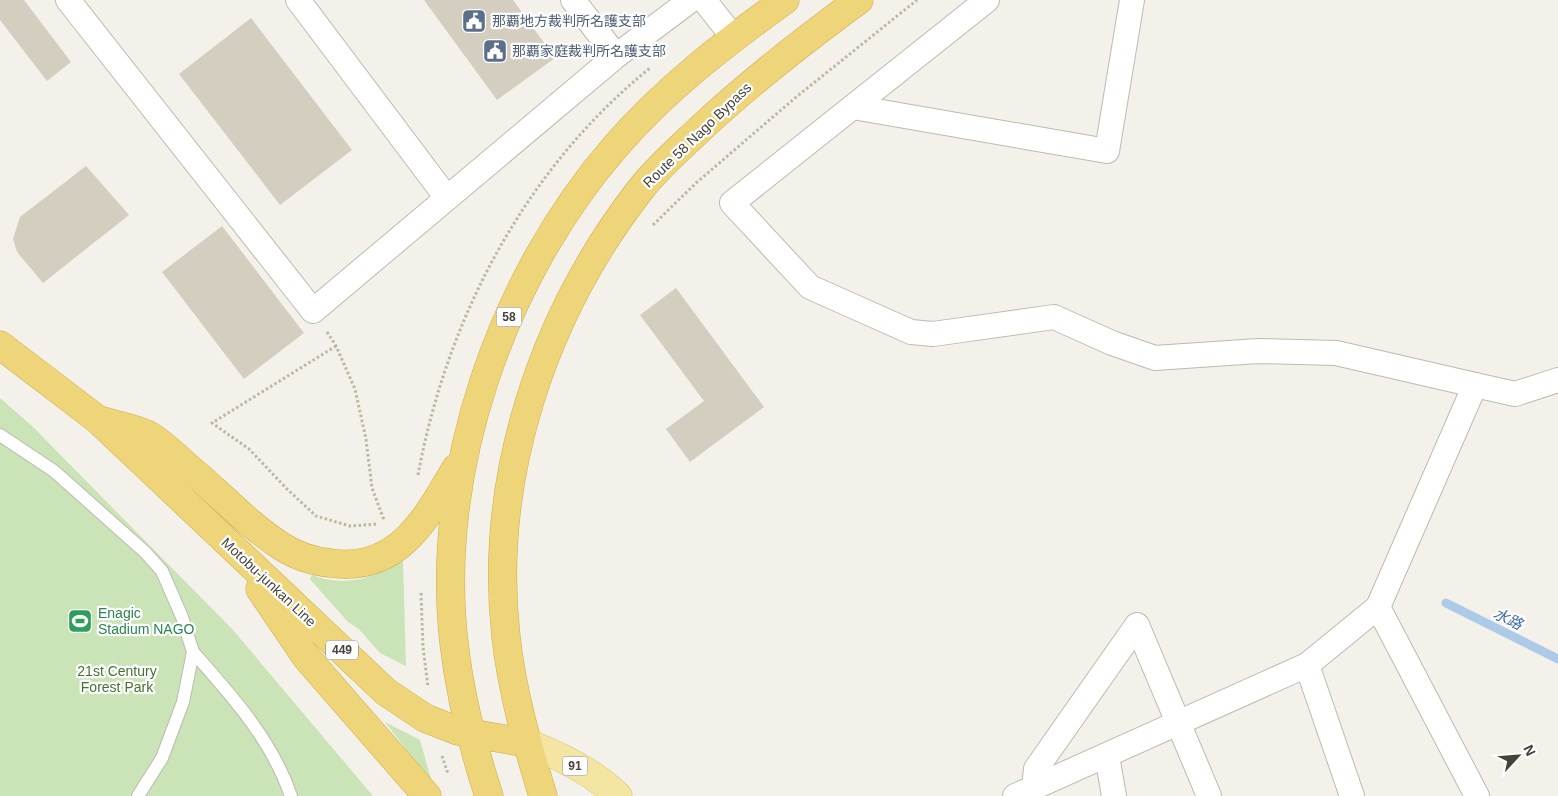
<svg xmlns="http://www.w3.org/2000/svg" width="1558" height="796" font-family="Helvetica,'Noto Sans JP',sans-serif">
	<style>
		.green { fill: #cae3b7 }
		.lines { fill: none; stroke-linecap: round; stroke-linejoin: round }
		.stream { stroke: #adcae9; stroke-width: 9 }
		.building { fill: #d4cec0 }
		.lane-casing { stroke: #bebaad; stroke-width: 14 }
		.street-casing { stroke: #bebaad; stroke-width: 26 }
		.primary-casing { stroke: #d8c573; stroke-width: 29 }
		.highway-casing { stroke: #ceab49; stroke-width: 29 }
		.path { stroke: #beb7a0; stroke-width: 3; stroke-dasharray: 2.5 2.5; stroke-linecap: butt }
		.lane { stroke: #fff; stroke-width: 12 }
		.street { stroke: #fff; stroke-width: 24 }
		.primary { stroke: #f4e6a2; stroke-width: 28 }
		.highway { stroke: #efd579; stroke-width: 28 }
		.labels { text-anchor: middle; stroke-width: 4.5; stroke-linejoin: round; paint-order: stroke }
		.shield { fill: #fff; stroke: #7e7b74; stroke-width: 1 }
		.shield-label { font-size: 12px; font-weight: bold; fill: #464239 }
		.service-label { font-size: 14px; fill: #4e5e75; stroke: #fff; text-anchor: start }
		.street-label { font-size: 14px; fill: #464239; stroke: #fff }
		.leisure-label { font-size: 14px; fill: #27864d; stroke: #fff; text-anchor: start }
		.park-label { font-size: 14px; fill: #437331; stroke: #fff }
		.water-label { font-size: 15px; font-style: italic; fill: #3c6fa8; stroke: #fff }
	</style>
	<rect width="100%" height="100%" fill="#f3f1ea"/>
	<!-- green -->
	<g class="green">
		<path d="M 0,398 L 32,426 L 233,630 L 373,796 L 0,796 Z"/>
		<path d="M 403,561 L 406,666 L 380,653 L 359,629 L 348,622 L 310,579 L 312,575 C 345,588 374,578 403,561 Z"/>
		<path d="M 385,722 L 420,740 L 432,783 Z"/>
	</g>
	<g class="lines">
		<!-- stream -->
		<path class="stream" d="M 1446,603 L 1558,659"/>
	</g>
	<!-- building -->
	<g class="building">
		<path d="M 0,0 L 24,0 L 71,62 L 47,81 L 0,20 Z"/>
		<path d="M 424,0 L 513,0 L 555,58 L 497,100 Z"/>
		<path d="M 251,18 L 352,150 L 280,205 L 179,74 Z"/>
		<path d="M 86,166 L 129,215 L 43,283 L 17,252 L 13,239 L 20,217 Z"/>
		<path d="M 222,226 L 304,333 L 244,379 L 162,272 Z"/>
		<path d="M 676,288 L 764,407 L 690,462 L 666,429 L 704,401 L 640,315 Z"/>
	</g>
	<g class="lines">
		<defs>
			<g id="lane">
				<path d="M 0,435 L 54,471 L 145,552 L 162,571 L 182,617 L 193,652 L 183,702 L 162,758 L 138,796"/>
				<path d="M 193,652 C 232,696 272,740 291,796"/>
			</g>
			<g id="street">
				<path d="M 68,0 L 313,311 L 616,56 L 691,0"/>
				<path d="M 298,0 L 447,198"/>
				<path d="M 573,0 L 616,56"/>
				<path d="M 704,0 L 733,37"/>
				<path d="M 987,0 L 732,203 L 810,287 L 911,332 L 933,334 L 1054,317 L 1112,343 L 1155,358 L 1258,351 L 1336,353 L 1475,385"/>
				<path d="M 853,107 L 1107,151 L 1132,0"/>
				<path d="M 1378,607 L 1477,796"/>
				<path d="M 1307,665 L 1352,796"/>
				<path d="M 1107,756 L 1114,796"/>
				<path d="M 1034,787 L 1036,769 L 1137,625 L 1209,796"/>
				<path d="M 1015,796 L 1307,665 L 1378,607 L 1475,385 L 1515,394 L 1558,380"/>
			</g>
			<path id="primary" d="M 527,743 C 559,755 593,772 618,796"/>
			<g id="highway">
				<path d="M 0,345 L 97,419 L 386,692 L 425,718 L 458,731 L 527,743"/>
				<path d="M 103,421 C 118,426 137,428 150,436 C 167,446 182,463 197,475 C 225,499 250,526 281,546 C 296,556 312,561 330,563 C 398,573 426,519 456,468"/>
				<path d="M 260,589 L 306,657 L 427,796"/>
				<path d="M 489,796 C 473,747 460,695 454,643 C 434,471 502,277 615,147 C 664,90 725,43 785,0"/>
				<path d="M 543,796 C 527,744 512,691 506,637 C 488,478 543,315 640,190 C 657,168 679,149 699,130 C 749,83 803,41 859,0"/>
			</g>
		</defs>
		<!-- lane casing -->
		<use href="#lane" class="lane-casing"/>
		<!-- street casing -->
		<use href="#street" class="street-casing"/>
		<!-- primary casing -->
		<use href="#primary" class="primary-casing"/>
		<!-- highway casing -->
		<use href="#highway" class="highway-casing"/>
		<!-- path -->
		<g class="path">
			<path d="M 653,225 L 696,183 L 795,98 L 917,0"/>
			<path d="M 327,332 L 336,346 L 355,389 L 366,439 L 372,488 L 384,520"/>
			<path d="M 336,346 L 212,423 L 249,449 L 287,489 L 316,516 L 350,526 L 378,524"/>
			<path d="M 418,475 C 447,318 525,169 650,68"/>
			<path d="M 421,593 L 423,647 L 428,687"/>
			<path d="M 442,756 L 448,774"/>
		</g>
		<!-- lane -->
		<use href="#lane" class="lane"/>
		<!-- street -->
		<use href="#street" class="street"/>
		<!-- primary -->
		<use href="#primary" class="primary"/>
		<!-- highway -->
		<use href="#highway" class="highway"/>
	</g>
	<!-- icons -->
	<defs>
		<symbol id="civic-square" viewBox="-11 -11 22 22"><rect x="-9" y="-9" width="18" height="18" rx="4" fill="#5c6f8a" stroke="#fff"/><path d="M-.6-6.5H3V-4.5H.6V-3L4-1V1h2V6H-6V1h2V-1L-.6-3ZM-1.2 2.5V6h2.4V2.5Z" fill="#fff"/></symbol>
		<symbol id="stadium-square" viewBox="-11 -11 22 22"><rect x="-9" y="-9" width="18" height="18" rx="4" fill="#2e9e5b" stroke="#fff"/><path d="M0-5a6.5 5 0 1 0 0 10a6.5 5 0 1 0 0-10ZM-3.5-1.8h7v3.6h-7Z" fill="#fff"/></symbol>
	</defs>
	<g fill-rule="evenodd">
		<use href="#civic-square" x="460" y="7" width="28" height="28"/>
		<use href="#civic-square" x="481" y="37" width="28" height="28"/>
		<use href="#stadium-square" x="66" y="607" width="28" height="28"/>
	</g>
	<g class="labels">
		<!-- shield labels -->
		<g class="shield">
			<rect x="496.5" y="307.5" width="25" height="19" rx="4"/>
			<rect x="326" y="640.5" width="32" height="19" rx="4"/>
			<rect x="562.5" y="756.5" width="25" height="19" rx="4"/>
		</g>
		<g class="shield-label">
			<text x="509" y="321">58</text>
			<text x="342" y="654">449</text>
			<text x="575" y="770">91</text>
		</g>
		<!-- service labels -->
		<g class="service-label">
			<text x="492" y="26">那覇地方裁判所名護支部</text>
			<text x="512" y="56">那覇家庭裁判所名護支部</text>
		</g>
		<!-- street labels -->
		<g class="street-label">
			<text transform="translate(697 135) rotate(-44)" y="5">Route 58 Nago Bypass</text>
			<text transform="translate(269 582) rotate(43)" y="5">Motobu-junkan Line</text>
		</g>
		<!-- leisure labels -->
		<g class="leisure-label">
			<text x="98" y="618">Enagic<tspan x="98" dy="16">Stadium NAGO</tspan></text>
		</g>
		<!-- park labels -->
		<g class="park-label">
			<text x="117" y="676">21st Century<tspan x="117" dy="16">Forest Park</tspan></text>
		</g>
		<!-- water labels -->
		<g class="water-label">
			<text transform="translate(1508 619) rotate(26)" y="5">水路</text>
		</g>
	</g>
	<!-- north arrow -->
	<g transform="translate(1518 756) rotate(64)" stroke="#ffffff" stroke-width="4" paint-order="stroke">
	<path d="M0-4L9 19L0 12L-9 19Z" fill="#464239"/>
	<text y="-8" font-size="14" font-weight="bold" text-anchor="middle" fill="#464239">N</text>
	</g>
</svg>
